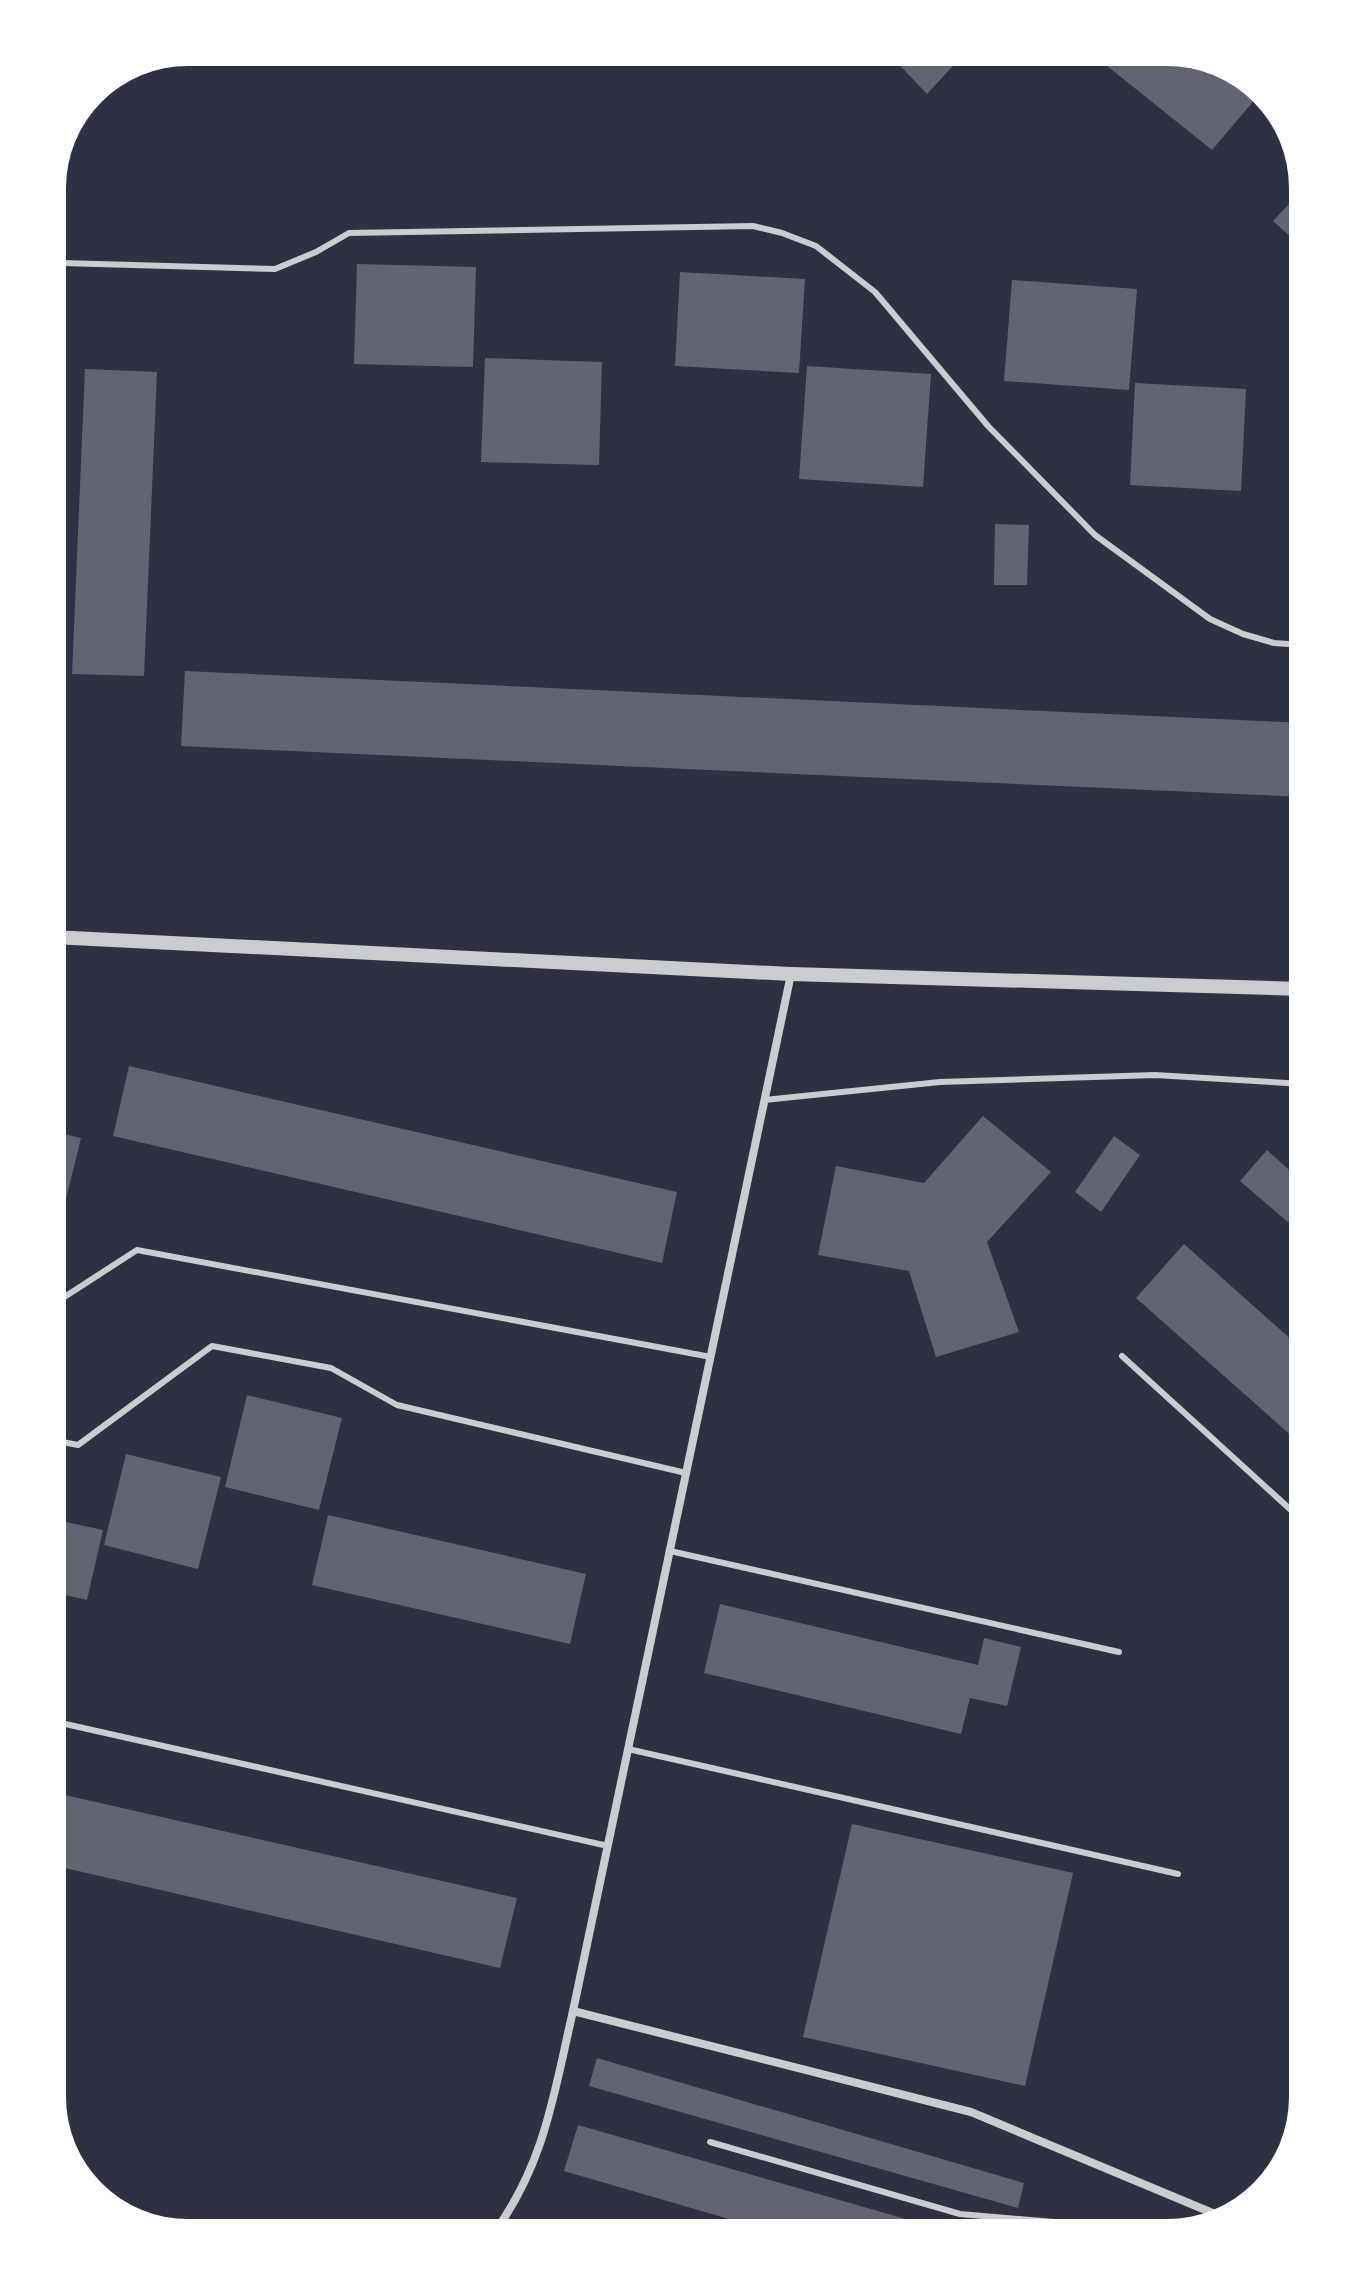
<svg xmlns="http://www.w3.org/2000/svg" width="1355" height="2285" font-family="Quicksand,sans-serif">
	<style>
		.building { fill: #626471 }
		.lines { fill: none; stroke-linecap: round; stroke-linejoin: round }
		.service { stroke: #caccd0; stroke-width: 6 }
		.minor { stroke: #caccd0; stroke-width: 8 }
		.tertiary { stroke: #caccd0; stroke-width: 14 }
	</style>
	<rect width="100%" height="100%" fill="#2d3142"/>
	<!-- building -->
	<g class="building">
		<path d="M 1176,52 L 1243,75 L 1257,92 L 1257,97 L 1212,150 L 1091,53 Z"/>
		<path d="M 964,54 L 927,94 L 890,55 Z"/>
		<path d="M 1303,189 L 1303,248 L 1273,221 Z"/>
		<path d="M 357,264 L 476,267 L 473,367 L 354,364 Z"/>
		<path d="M 680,272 L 805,279 L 799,373 L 675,366 Z"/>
		<path d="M 1012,280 L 1137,289 L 1129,390 L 1004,381 Z"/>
		<path d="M 485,358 L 602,362 L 599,465 L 481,462 Z"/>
		<path d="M 807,366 L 931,374 L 923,487 L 799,479 Z"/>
		<path d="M 85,369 L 157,372 L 144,676 L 72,674 Z"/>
		<path d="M 1135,383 L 1246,389 L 1241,491 L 1130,485 Z"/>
		<path d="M 995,524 L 1029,525 L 1027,585 L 994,585 Z"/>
		<path d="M 185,671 L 1303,723 L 1303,797 L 181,746 Z"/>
		<path d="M 129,1066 L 677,1192 L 662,1263 L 113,1136 Z"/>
		<path d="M 983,1116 L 1051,1172 L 987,1242 L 1019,1332 L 936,1357 L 909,1271 L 818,1255 L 836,1166 L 924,1183 Z"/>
		<path d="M 52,1131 L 81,1138 L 64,1207 L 52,1205 Z"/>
		<path d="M 1114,1136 L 1140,1155 L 1101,1212 L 1075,1192 Z"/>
		<path d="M 1267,1150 L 1295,1175 L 1303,1165 L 1303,1235 L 1240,1181 Z"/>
		<path d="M 1184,1244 L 1303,1350 L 1303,1446 L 1136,1298 Z"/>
		<path d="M 247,1395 L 342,1418 L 319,1510 L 225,1487 Z"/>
		<path d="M 126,1454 L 221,1477 L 198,1569 L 104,1545 Z"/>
		<path d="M 328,1515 L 586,1574 L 570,1644 L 312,1585 Z"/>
		<path d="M 52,1519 L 103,1530 L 87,1600 L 52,1592 Z"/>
		<path d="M 720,1604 L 978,1665 L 984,1638 L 1021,1647 L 1007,1706 L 970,1698 L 961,1734 L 704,1673 Z"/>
		<path d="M 52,1792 L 517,1898 L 500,1968 L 52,1865 Z"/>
		<path d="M 852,1824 L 1073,1873 L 1025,2086 L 803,2037 Z"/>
		<path d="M 597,2058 L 1024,2183 L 1018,2208 L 589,2086 Z"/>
		<path d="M 578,2125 L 951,2232 L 950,2233 L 777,2233 L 564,2171 Z"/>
		<path d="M 547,2221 L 587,2232 L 586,2233 L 543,2233 Z"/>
	</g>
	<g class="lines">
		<!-- service -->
		<g class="service">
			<path d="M 62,263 L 275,269 L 316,252 L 349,233 L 753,226 L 782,233 L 816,246 L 875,292 L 988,426 L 1095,535 L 1210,619 L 1243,634 L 1274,643 L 1303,645"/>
			<path d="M 52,518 L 62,263 L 59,234 L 52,221"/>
			<path d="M 764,1100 L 940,1082 L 1155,1075 L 1303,1084"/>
			<path d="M 52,1305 L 137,1250 L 711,1357"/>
			<path d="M 1122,1356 L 1303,1521"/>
			<path d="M 52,1440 L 78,1445 L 212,1346 L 331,1368 L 397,1405 L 686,1473"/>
			<path d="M 670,1551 L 1119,1652"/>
			<path d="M 52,1721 L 608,1846"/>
			<path d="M 628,1749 L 1178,1874"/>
			<path d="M 710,2142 L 960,2214 L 1172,2232"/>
		</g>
		<!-- minor -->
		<g class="minor">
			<path d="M 573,2011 L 971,2112 L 1227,2219"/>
			<path d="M 494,2233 C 545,2163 554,2093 573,2011 L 791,974"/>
		</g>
		<!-- tertiary -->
		<path class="tertiary" d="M 52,937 L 791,974 L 1303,989"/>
	</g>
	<!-- crop -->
	<path d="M0 0H1355V2285H0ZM188 66H1167A122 122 0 0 1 1289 188V2097A122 122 0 0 1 1167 2219H188A122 122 0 0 1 66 2097V188A122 122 0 0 1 188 66Z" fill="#fff" fill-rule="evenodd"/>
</svg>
